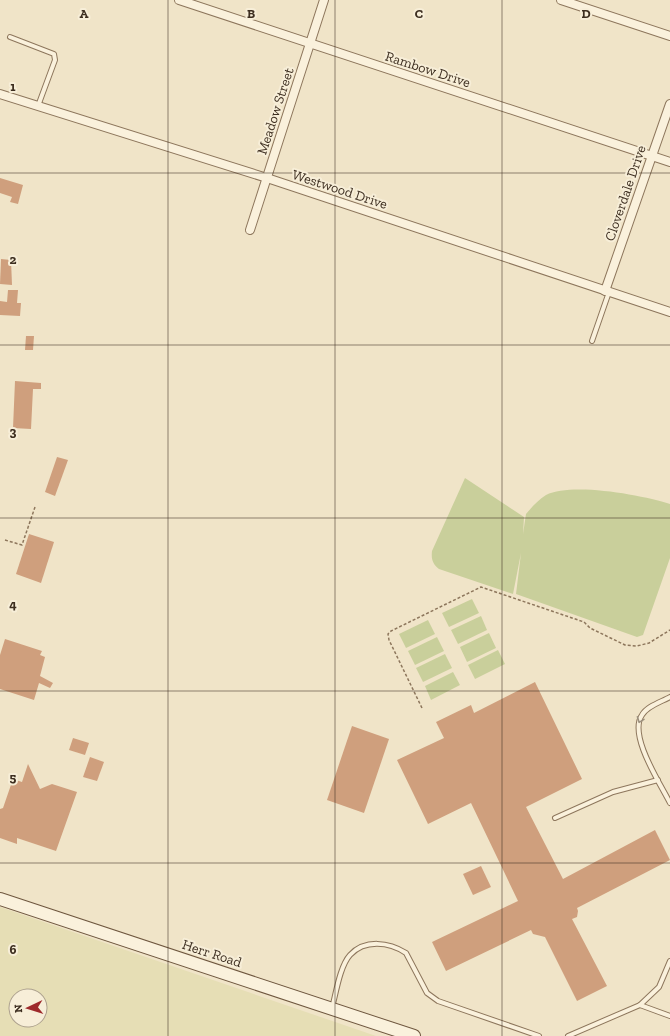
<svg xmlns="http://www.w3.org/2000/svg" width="670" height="1036" font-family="'Zilla Slab',serif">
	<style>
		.farmland { fill: #e6deb5; fill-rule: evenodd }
		.green { fill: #c9cf9b }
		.building { fill: #cf9f7d }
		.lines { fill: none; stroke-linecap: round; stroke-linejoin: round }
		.lane-casing { stroke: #8d765c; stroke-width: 6 }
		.street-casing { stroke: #8d765c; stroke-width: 10 }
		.secondary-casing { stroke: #6f573f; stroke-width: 14 }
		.path { stroke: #8d765c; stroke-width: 1.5; stroke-dasharray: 3 2; stroke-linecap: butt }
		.lane { stroke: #faf1dc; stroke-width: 4 }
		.street { stroke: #faf1dc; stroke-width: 8 }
		.secondary { stroke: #faf1dc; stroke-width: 12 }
		.oneway { stroke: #9c907e }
		.grid { fill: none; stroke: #3d2e20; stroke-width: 1; stroke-opacity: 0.55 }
		.labels { text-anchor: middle; stroke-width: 4; stroke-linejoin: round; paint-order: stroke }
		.street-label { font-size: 14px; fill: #3d2e20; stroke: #f7eed8 }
		.grid-label { font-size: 13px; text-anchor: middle; font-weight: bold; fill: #3d2e20; stroke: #f7eed8; stroke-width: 4; stroke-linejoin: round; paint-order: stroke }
	</style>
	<rect width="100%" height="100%" fill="#f0e4c8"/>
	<!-- farmland -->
	<path class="farmland" d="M 0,907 L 376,1036 L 0,1036 ZM 16,996 L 40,996 L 40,1020 L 16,1020 Z"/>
	<!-- green -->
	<g class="green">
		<path d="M 465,478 L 524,517 L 523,534 L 526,514 C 532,507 538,500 546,495 C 572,482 642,495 670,504 L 670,558 L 643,635 L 637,637 L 516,594 L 521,553 L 513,594 L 439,569 C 433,564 431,560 432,551 Z"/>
		<path d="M 472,599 L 479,613 L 449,627 L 442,613 Z"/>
		<path d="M 481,616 L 487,630 L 458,644 L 451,630 Z"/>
		<path d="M 428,620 L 435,634 L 406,648 L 399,634 Z"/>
		<path d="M 489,633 L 496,648 L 467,662 L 460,647 Z"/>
		<path d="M 437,637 L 444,651 L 415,665 L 408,651 Z"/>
		<path d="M 498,650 L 505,664 L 475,679 L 468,665 Z"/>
		<path d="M 445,654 L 452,668 L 423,682 L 416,668 Z"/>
		<path d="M 453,672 L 460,685 L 431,700 L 425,686 Z"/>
	</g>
	<!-- building -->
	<g class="building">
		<path d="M 0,178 L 23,185 L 18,204 L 10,202 L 12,197 L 0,193 Z"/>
		<path d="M 1,259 L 11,260 L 12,285 L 0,284 Z"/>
		<path d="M 8,290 L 18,290 L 17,303 L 21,303 L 20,316 L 0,315 L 0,301 L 7,302 Z"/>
		<path d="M 26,336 L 34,336 L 33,350 L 25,350 Z"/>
		<path d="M 15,381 L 41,383 L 41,389 L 33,389 L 31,429 L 13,428 Z"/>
		<path d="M 57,457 L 68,460 L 55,496 L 45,492 Z"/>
		<path d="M 29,534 L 54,542 L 41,583 L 16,574 Z"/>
		<path d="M 5,639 L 42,651 L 40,655 L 45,657 L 40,676 L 53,683 L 50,688 L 39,683 L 34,700 L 0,689 L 0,655 Z"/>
		<path d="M 535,682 L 582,779 L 526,807 L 563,879 L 655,830 L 670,860 L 577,908 L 578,911 L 577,917 L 572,919 L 607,986 L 577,1001 L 545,937 L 533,934 L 531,930 L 446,971 L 432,942 L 518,901 L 471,803 L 428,824 L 397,760 L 444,738 L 436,722 L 471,705 L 474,713 Z"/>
		<path d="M 352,726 L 389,739 L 364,813 L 327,800 Z"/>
		<path d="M 73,738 L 89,743 L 85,755 L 69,750 Z"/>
		<path d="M 90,757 L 104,762 L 97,781 L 83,777 Z"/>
		<path d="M 28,764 L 40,789 L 52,784 L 77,792 L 56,851 L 17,838 L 17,844 L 0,838 L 0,809 L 3,808 L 13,779 L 22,782 Z"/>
		<path d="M 481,866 L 491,887 L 473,895 L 463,874 Z"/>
	</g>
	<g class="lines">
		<defs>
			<g id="lane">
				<path d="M 10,37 L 54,54 L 55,60 L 38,106"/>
				<path d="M 592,341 L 609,292"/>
				<path d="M 670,697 C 661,702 647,706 642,715 C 628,735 660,783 670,803"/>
				<path d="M 555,818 L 613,792 L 658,780"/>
				<path d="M 640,1005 L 659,987 L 670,961"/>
				<path d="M 332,1008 C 336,993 340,966 350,955 C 365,939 389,942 406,953 L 427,993 L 438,1001 L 539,1036"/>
				<path d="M 568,1036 L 640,1005 L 670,1016"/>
			</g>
			<g id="street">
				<path d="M 179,0 L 670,162"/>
				<path d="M 561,0 L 670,36"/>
				<path d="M 0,94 L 267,178 L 670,312"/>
				<path d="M 250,230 L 324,0"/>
				<path d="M 605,291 L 670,104"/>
			</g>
			<path id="secondary" d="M 0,899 L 414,1036"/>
		</defs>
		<!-- lane casing -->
		<use href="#lane" class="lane-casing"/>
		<!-- street casing -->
		<use href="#street" class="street-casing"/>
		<!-- secondary casing -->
		<use href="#secondary" class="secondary-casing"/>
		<!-- path -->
		<g class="path">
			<path d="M 5,540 L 22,545 L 35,507"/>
			<path d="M 422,708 L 389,640 L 388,634 L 391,631 L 481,587 L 584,622 L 590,628 L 625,645 L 637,646 L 649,643 L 670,630"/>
		</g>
		<!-- lane -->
		<use href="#lane" class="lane"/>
		<!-- street -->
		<use href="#street" class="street"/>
		<!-- secondary -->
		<use href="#secondary" class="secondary"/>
	</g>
	<!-- one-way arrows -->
	<defs><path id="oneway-chevron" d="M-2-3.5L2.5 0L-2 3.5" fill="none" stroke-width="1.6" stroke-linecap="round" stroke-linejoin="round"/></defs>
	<use class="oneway" href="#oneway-chevron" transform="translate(640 720) rotate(111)"/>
	<!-- grid -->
	<path class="grid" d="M 168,0 L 168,1036M 335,0 L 335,1036M 502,0 L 502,1036M 0,173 L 670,173M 0,345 L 670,345M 0,518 L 670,518M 0,691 L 670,691M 0,863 L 670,863"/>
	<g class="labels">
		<!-- street labels -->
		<g class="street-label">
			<text transform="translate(428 69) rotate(18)" y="5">Rambow Drive</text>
			<text transform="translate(275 111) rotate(-72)" y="5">Meadow Street</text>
			<text transform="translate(340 189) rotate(18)" y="5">Westwood Drive</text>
			<text transform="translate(625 193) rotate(-71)" y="5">Cloverdale Drive</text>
			<text transform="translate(212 953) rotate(18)" y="5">Herr Road</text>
		</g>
	</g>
	<g class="grid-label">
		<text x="84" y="18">A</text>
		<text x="251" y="18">B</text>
		<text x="419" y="18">C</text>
		<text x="586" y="18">D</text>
		<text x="13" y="91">1</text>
		<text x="13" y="264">2</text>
		<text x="13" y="436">3</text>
		<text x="13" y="609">4</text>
		<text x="13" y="782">5</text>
		<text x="13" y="954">6</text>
	</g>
	<!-- north arrow -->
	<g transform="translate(28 1008) rotate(266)"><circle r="19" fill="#f7eed8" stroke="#ada18e"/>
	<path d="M0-3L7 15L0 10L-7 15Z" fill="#9e2a2b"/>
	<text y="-6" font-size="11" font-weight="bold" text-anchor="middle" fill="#3d2e20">N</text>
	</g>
</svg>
